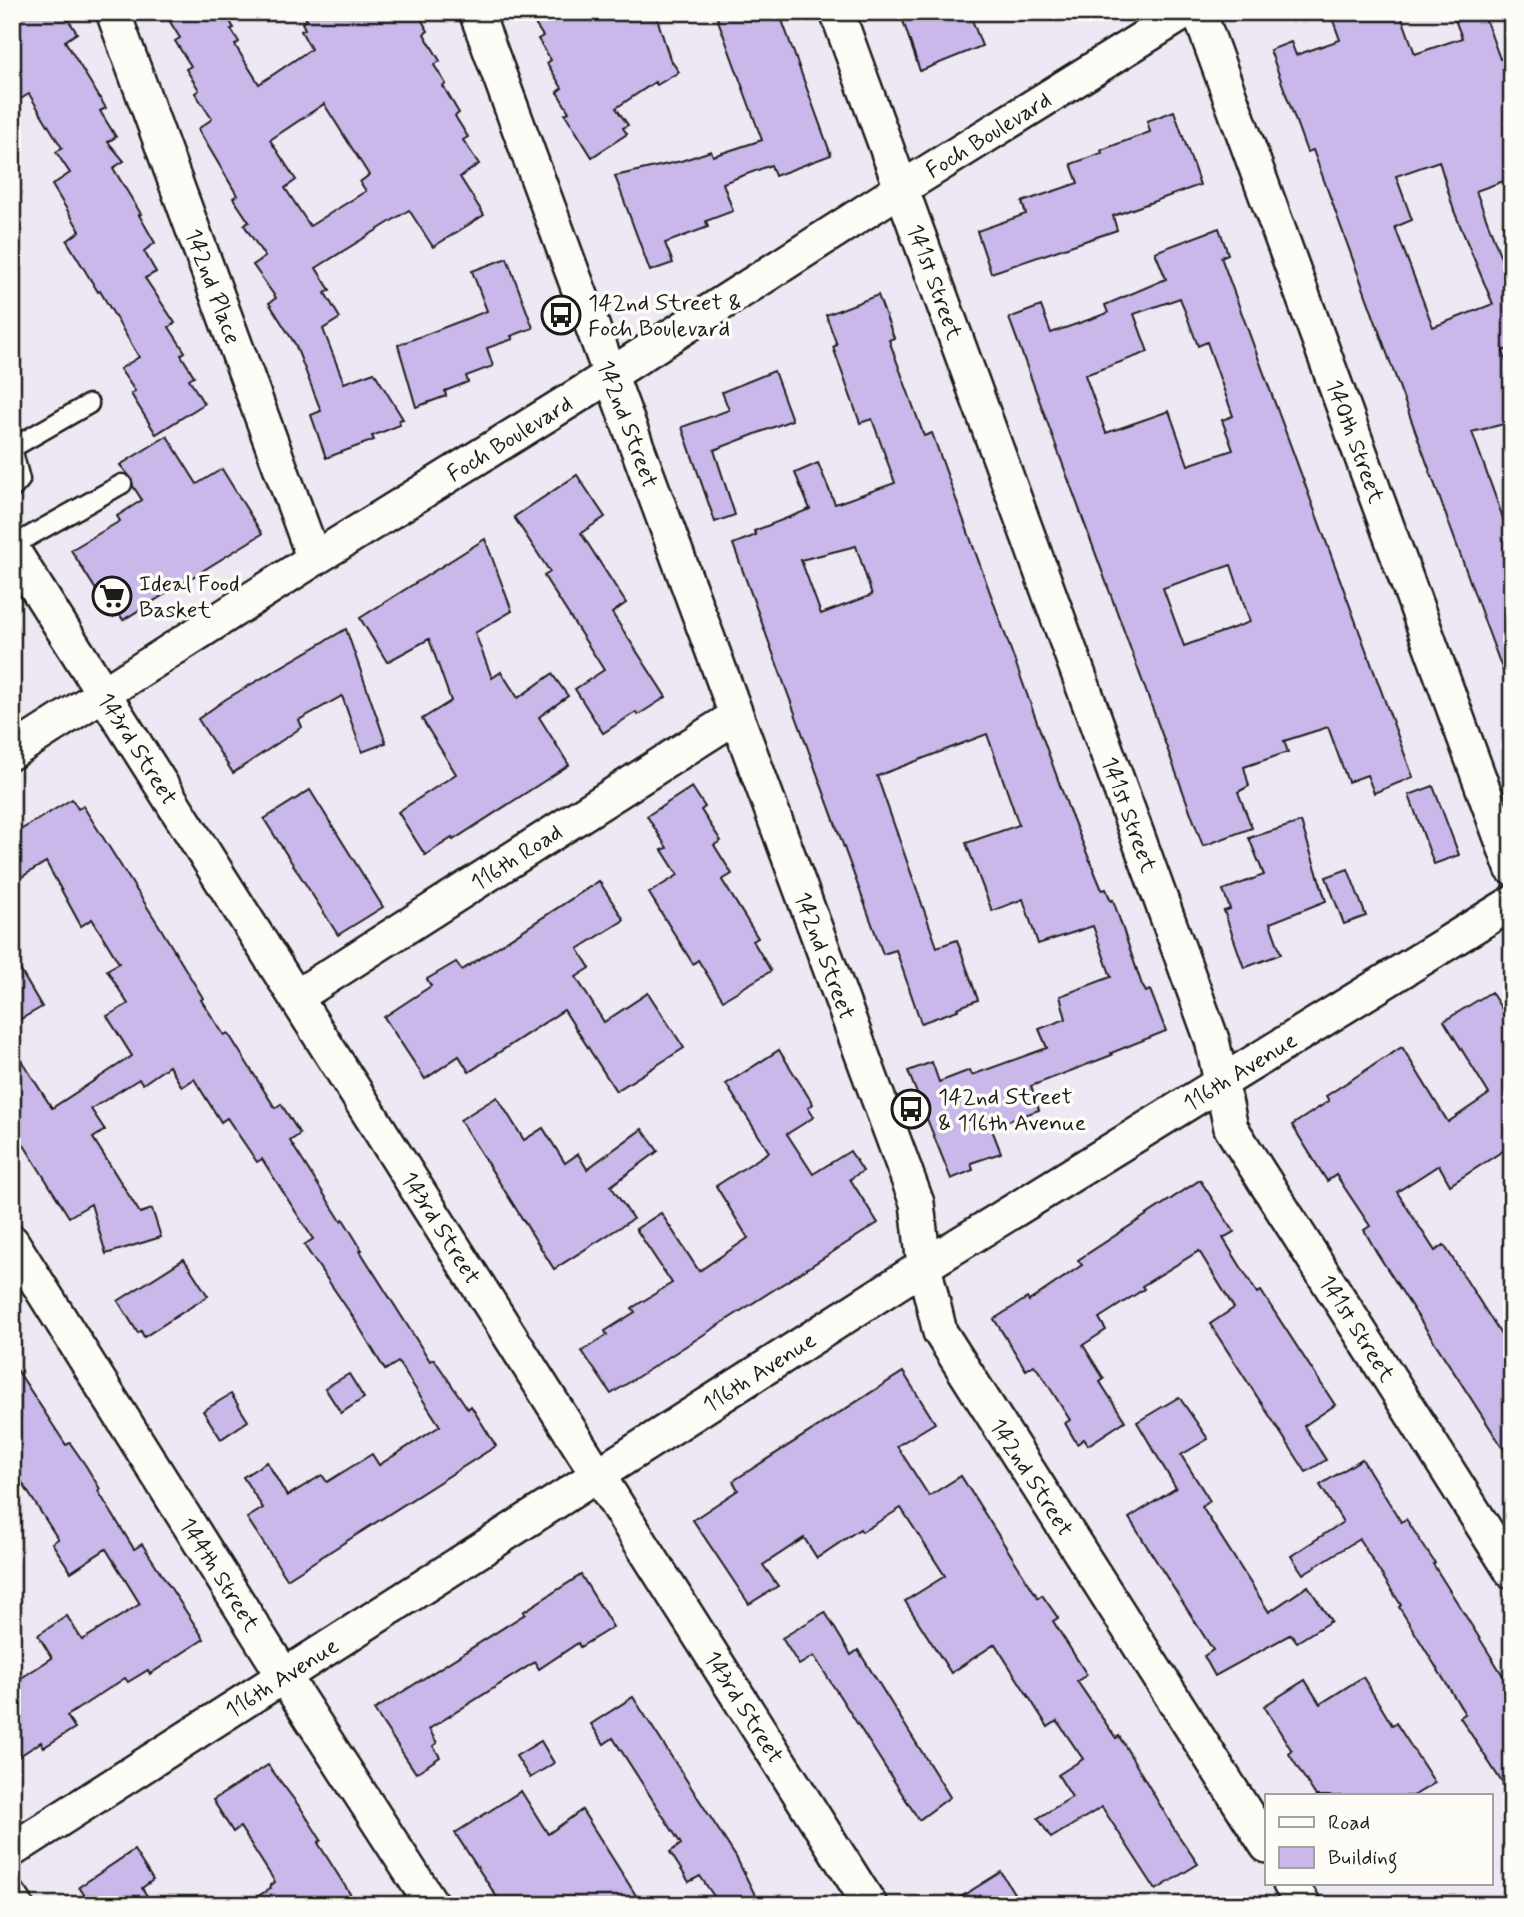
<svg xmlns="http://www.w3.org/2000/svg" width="1524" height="1917" font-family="Mynerve,sans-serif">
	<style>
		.building { fill: #c9b8e9; stroke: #1c1c1c; stroke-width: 2; fill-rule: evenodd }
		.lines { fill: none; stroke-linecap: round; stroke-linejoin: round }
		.lane-casing { stroke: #1c1c1c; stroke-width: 23 }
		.street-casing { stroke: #1c1c1c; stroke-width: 38 }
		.lane { stroke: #fdfcf7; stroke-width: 18 }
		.street { stroke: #fdfcf7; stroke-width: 33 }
		.labels { text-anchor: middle; stroke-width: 7; stroke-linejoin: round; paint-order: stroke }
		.street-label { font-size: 23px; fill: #1c1c1c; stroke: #fdfcf7 }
		.poi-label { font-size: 23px; fill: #1c1c1c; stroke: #fdfcf7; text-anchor: start }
	</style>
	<rect width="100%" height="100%" fill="#ede8f3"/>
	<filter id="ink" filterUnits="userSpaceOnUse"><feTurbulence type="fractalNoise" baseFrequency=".0143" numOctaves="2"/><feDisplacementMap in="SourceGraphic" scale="14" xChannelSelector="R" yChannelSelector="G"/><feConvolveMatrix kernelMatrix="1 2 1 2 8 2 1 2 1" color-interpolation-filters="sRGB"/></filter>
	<g filter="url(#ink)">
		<!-- building -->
		<g class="building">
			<path d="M 12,12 L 63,12 L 77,33 L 65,41 L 106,108 L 100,111 L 116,137 L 108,142 L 124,161 L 113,168 L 141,214 L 139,215 L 155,243 L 144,251 L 156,272 L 145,278 L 175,323 L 169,327 L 185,352 L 181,355 L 194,376 L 189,379 L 204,404 L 156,434 L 131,394 L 135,391 L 120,369 L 139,357 L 100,291 L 98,292 L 67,241 L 80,231 L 52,185 L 70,173 L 56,152 L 62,148 L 29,94 L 12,104 Z"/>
			<path d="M 164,12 L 224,12 L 234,28 L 231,29 L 239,42 L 235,45 L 259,84 L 311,49 L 301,31 L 305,29 L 302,23 L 307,20 L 302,12 L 417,12 L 428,31 L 424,34 L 440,61 L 434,65 L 446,84 L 443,86 L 459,113 L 455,116 L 468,137 L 463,140 L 479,164 L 460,177 L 484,215 L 433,247 L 409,210 L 316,268 L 330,290 L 325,293 L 340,318 L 323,329 L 344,383 L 374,372 L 403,419 L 399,420 L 400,425 L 372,436 L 374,440 L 326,458 L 311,415 L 321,411 L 295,344 L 269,303 L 276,298 L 253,265 L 265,257 L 244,225 L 249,222 L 233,198 L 237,195 L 198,129 L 212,119 L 195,93 L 199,90 L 186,69 L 191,66 L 175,41 L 180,38 ZM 324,104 L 369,175 L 360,182 L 366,191 L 310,226 L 285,188 L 296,180 L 270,140 Z"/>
			<path d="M 527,12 L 655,12 L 670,59 L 679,72 L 657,85 L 655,82 L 616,108 L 628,125 L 623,128 L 627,134 L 592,157 L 565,114 L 569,112 L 557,92 L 562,88 L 547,63 L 551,60 L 538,39 L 543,36 Z"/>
			<path d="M 715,12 L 779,12 L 831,155 L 775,176 L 771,165 L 723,183 L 733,211 L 706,221 L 708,227 L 665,243 L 673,263 L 650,271 L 615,176 L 681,161 L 711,151 L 713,156 L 762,140 Z"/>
			<path d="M 900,12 L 969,12 L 982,46 L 920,71 Z"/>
			<path d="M 1330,12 L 1400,12 L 1415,54 L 1462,38 L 1452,12 L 1483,12 L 1500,59 L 1512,55 L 1512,178 L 1476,191 L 1512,287 L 1512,348 L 1503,351 L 1512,380 L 1512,422 L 1472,432 L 1512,543 L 1512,686 L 1509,687 L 1487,628 L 1313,150 L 1307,152 L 1270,50 L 1291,42 L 1296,55 L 1340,40 ZM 1439,161 L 1454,211 L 1493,304 L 1433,327 L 1395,227 L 1412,220 L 1396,176 Z"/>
			<path d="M 1174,111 L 1200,185 L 1113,216 L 1117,230 L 991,273 L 977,231 L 1026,214 L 1022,202 L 1078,183 L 1071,164 L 1102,153 L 1101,150 L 1150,132 L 1147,121 Z"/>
			<path d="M 1219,228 L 1228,254 L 1221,257 L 1413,777 L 1374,793 L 1367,775 L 1348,782 L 1328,727 L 1284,741 L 1288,752 L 1244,767 L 1249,786 L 1238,792 L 1252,828 L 1203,846 L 1009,318 L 1041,306 L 1051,333 L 1108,313 L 1105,305 L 1166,279 L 1155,252 ZM 1180,298 L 1198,346 L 1207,342 L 1233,416 L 1222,420 L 1233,450 L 1188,465 L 1169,411 L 1106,433 L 1085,375 L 1148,352 L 1134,314 ZM 1231,565 L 1250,622 L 1184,646 L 1163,588 Z"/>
			<path d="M 507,258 L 533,328 L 511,336 L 513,339 L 487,348 L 493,366 L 466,376 L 468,382 L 445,391 L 446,396 L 416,407 L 398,345 L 487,311 L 472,271 Z"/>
			<path d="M 878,295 L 894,338 L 889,340 L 924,436 L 932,433 L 1069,810 L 1102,890 L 1106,889 L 1111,901 L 1113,900 L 1142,985 L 1146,992 L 1150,990 L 1166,1031 L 1111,1053 L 1112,1055 L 1031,1086 L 1039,1110 L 991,1127 L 1001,1153 L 971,1163 L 973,1170 L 951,1179 L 908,1071 L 932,1062 L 939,1082 L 970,1070 L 972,1075 L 1047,1048 L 1039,1029 L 1066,1019 L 1060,996 L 1111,977 L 1093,926 L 1038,944 L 1023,899 L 992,911 L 966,843 L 1019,825 L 987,734 L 877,776 L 937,947 L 957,940 L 978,1000 L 957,1008 L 958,1010 L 921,1023 L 896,950 L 883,954 L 733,544 L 756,535 L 754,531 L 810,509 L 795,473 L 818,463 L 835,504 L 895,483 L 872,419 L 860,423 L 833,347 L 837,345 L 826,315 ZM 856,546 L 872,595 L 821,614 L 801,560 Z"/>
			<path d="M 774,371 L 792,420 L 714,450 L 735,515 L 715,522 L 682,427 L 729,410 L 722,392 Z"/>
			<path d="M 167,436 L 197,484 L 222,469 L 262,534 L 123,620 L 119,613 L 113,617 L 71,550 L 120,521 L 117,516 L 142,500 L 133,486 L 131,478 L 120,465 Z"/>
			<path d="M 577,475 L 605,517 L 581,533 L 626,603 L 612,613 L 666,697 L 638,715 L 636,712 L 603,733 L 575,689 L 604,670 L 544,576 L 550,572 L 514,517 Z"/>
			<path d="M 485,539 L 512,611 L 475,633 L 492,678 L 501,672 L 518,698 L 552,674 L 568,696 L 539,717 L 569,765 L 453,840 L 452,838 L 425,855 L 398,812 L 456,774 L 422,719 L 451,701 L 429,639 L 387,662 L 360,618 Z"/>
			<path d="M 346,629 L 386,743 L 362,752 L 342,696 L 299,720 L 302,727 L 233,773 L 198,719 L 226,699 Z"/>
			<path d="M 1433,786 L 1459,855 L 1434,864 L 1409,795 Z"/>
			<path d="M 692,787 L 705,807 L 701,810 L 721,841 L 714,845 L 732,874 L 722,880 L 758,938 L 753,941 L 771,971 L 723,1000 L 698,960 L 693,964 L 649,893 L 678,875 L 662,850 L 667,848 L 647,816 Z"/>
			<path d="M 310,790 L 383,907 L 338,935 L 264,819 Z"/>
			<path d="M 72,799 L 78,809 L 83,806 L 158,924 L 203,998 L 201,1000 L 224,1035 L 228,1033 L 275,1108 L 281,1104 L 300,1134 L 290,1141 L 341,1221 L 343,1219 L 362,1250 L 360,1251 L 430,1361 L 434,1359 L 468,1409 L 471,1406 L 496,1446 L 287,1579 L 247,1518 L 263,1508 L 243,1477 L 267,1462 L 287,1496 L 322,1475 L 327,1482 L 372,1454 L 379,1465 L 440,1426 L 398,1362 L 385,1370 L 355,1320 L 304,1245 L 313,1239 L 262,1159 L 257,1162 L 227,1118 L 221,1122 L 194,1079 L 182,1087 L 169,1066 L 143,1084 L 139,1079 L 91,1109 L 105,1130 L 93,1138 L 140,1213 L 152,1209 L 161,1237 L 106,1254 L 91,1204 L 69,1217 L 12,1126 L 12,1046 L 52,1108 L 132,1056 L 107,1016 L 128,1004 L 107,970 L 119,963 L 92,919 L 81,926 L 46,862 L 12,883 L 12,835 Z"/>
			<path d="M 1301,822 L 1326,901 L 1270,923 L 1281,954 L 1244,968 L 1224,911 L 1230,909 L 1223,890 L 1264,875 L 1249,838 Z"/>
			<path d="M 1348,869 L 1366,916 L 1344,924 L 1326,877 Z"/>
			<path d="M 599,881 L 624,920 L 578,949 L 590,968 L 576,977 L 604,1022 L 648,993 L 684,1048 L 616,1091 L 564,1010 L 469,1072 L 459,1056 L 425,1079 L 384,1017 L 431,986 L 427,979 L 456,962 L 462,970 Z"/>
			<path d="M 12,956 L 42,1007 L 12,1024 Z"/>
			<path d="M 1491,992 L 1512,1025 L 1512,1145 L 1450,1185 L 1439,1165 L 1397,1192 L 1435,1251 L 1444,1245 L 1512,1352 L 1512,1462 L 1377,1253 L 1364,1230 L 1370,1226 L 1336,1175 L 1327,1181 L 1292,1125 L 1329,1101 L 1326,1096 L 1402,1047 L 1448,1122 L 1489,1094 L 1444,1021 Z"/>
			<path d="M 779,1050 L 813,1104 L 808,1108 L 814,1117 L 787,1134 L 813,1174 L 850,1151 L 863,1171 L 850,1179 L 878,1223 L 611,1394 L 582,1351 L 607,1335 L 605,1331 L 635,1312 L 632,1308 L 672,1283 L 636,1229 L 661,1213 L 699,1271 L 748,1238 L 716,1186 L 769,1152 L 726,1084 Z"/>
			<path d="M 497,1097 L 524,1140 L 543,1128 L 565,1163 L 578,1154 L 587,1169 L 642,1129 L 658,1151 L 611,1186 L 633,1219 L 554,1269 L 460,1120 Z"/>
			<path d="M 1200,1180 L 1234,1232 L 1223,1238 L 1257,1293 L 1261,1291 L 1335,1405 L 1304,1426 L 1326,1460 L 1306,1472 L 1210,1324 L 1234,1308 L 1199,1251 L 1142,1286 L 1144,1289 L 1099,1318 L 1106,1330 L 1083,1345 L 1104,1379 L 1100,1382 L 1125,1421 L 1088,1445 L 1084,1439 L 1077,1444 L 1065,1423 L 1070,1420 L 1043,1377 L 1034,1365 L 1026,1370 L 994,1319 L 1027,1298 L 1029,1301 L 1082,1265 L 1078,1260 Z"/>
			<path d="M 184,1259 L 208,1296 L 144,1337 L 141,1331 L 138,1333 L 118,1301 Z"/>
			<path d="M 12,1362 L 66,1445 L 70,1443 L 86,1466 L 100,1489 L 98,1491 L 134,1549 L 142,1544 L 204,1639 L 150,1674 L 148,1670 L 128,1682 L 125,1678 L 67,1716 L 75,1728 L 44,1747 L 41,1742 L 12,1761 L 12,1684 L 52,1658 L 38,1635 L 67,1616 L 82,1640 L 140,1604 L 106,1549 L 71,1572 L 52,1543 L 58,1539 L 12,1467 Z"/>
			<path d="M 903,1372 L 935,1423 L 897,1446 L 929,1496 L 961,1476 L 1038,1598 L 1042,1595 L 1058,1618 L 1053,1621 L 1087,1675 L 1077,1681 L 1116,1738 L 1119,1736 L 1176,1832 L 1198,1864 L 1156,1890 L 1102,1807 L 1051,1838 L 1038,1818 L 1072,1797 L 1058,1775 L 1083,1759 L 1057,1721 L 1048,1727 L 995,1644 L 951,1673 L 905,1601 L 945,1576 L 901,1508 L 862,1532 L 860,1529 L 817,1558 L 804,1538 L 763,1565 L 778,1586 L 749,1604 L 693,1520 L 738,1490 L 733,1481 Z"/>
			<path d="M 349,1374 L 364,1398 L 341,1413 L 325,1388 Z"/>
			<path d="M 231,1394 L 248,1421 L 221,1439 L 203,1411 Z"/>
			<path d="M 1179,1397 L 1208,1439 L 1181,1455 L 1210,1501 L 1202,1507 L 1269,1612 L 1308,1586 L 1331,1621 L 1297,1642 L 1291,1634 L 1215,1676 L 1204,1656 L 1213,1650 L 1129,1518 L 1176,1488 L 1137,1422 Z"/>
			<path d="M 1362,1459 L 1401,1522 L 1406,1519 L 1435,1563 L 1433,1564 L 1512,1690 L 1512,1798 L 1460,1717 L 1465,1714 L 1399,1607 L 1401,1605 L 1359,1539 L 1303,1574 L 1291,1556 L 1343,1522 L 1320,1485 Z"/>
			<path d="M 581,1575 L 613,1627 L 580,1647 L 578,1643 L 539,1669 L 535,1662 L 429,1729 L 437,1743 L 433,1746 L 440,1757 L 416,1773 L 374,1710 L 525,1614 L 523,1612 Z"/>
			<path d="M 825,1612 L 851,1655 L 858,1650 L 950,1797 L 919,1820 L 814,1656 L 799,1665 L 782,1638 Z"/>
			<path d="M 1363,1677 L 1392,1725 L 1396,1723 L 1435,1783 L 1413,1796 L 1316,1796 L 1289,1754 L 1292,1751 L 1264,1706 L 1305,1680 L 1320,1704 Z"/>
			<path d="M 633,1697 L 736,1857 L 760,1905 L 720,1905 L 700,1876 L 689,1882 L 670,1852 L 681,1844 L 613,1738 L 604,1744 L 591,1724 Z"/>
			<path d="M 541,1741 L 554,1763 L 530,1778 L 516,1756 Z"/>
			<path d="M 268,1765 L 302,1810 L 321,1840 L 318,1843 L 357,1905 L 244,1905 L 271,1888 L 270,1886 L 275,1882 L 240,1827 L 233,1832 L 213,1800 Z"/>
			<path d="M 521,1791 L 548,1834 L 582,1810 L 642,1905 L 502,1905 L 455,1833 Z"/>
			<path d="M 134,1850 L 153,1880 L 142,1888 L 153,1905 L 91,1905 L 79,1887 Z"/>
			<path d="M 1001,1872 L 1021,1905 L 948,1905 Z"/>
		</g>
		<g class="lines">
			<defs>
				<g id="lane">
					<path d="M 12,489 L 20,480 L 12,448 L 89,404"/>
					<path d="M 12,546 L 122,484"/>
				</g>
				<g id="street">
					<path id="s1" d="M 113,12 L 314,559"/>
					<path id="s2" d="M 476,12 L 917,1203 L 924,1266 L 940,1332 L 1267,1846"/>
					<path id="s3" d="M 837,12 L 1212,1040 L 1231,1128 L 1512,1572"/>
					<path id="s4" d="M 1199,12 L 1512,868"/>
					<path id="s5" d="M 12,549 L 870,1905"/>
					<path id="s6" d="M 12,752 L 314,559 L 582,393 L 902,188 L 1185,12"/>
					<path id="s7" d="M 296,997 L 735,717"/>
					<path id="s8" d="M 12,1242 L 284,1676 L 432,1905"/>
					<path id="s9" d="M 12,1850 L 924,1266 L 1512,903"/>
					<path d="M 1290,1884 L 1304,1905"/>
					<path d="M 12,1899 L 16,1905"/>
				</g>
			</defs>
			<!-- lane casing -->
			<use href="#lane" class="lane-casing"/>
			<!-- street casing -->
			<use href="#street" class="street-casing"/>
			<!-- lane -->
			<use href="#lane" class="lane"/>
			<!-- street -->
			<use href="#street" class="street"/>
		</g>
	</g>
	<!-- icons -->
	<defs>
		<symbol id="bus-ring" viewBox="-11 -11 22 22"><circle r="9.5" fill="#fdfcf7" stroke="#1c1c1c" stroke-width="1.5"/><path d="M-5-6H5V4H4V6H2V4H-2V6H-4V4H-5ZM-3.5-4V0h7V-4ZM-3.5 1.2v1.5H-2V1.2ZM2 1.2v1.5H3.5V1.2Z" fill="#1c1c1c"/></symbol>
		<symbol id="supermarket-ring" viewBox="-11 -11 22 22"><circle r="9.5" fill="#fdfcf7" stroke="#1c1c1c" stroke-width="1.5"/><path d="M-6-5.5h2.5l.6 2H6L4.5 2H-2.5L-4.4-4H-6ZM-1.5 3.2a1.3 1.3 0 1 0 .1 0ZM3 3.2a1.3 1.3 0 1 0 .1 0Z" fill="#1c1c1c"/></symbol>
	</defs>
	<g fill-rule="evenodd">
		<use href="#bus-ring" x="539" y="293" width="44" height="44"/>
		<use href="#supermarket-ring" x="90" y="574" width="44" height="44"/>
		<use href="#bus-ring" x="889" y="1087" width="44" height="44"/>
	</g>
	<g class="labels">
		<!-- street labels -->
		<g class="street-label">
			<text dy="8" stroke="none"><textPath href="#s6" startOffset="1155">Foch Boulevard</textPath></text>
			<text dy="8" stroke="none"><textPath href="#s3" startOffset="287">141st Street</textPath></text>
			<text dy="8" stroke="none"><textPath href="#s1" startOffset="292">142nd Place</textPath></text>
			<text dy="8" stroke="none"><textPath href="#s2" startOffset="439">142nd Street</textPath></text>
			<text dy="8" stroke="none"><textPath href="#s6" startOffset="588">Foch Boulevard</textPath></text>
			<text dy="8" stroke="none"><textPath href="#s4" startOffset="457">140th Street</textPath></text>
			<text dy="8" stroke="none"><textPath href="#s5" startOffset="236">143rd Street</textPath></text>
			<text dy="8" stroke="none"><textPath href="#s3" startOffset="854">141st Street</textPath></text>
			<text dy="8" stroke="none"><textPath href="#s7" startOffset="261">116th Road</textPath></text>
			<text dy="8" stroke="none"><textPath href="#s2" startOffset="1006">142nd Street</textPath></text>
			<text dy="8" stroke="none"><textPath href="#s9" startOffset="1454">116th Avenue</textPath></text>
			<text dy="8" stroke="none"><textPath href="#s5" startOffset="803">143rd Street</textPath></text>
			<text dy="8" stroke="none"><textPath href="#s3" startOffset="1421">141st Street</textPath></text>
			<text dy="8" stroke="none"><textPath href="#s9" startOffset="887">116th Avenue</textPath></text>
			<text dy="8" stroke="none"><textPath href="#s2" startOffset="1573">142nd Street</textPath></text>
			<text dy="8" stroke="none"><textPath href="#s8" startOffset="392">144th Street</textPath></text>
			<text dy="8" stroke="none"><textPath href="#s9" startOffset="320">116th Avenue</textPath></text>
			<text dy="8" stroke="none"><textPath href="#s5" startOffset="1370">143rd Street</textPath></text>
		</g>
		<!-- poi labels -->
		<g class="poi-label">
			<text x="588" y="310">142nd Street &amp;<tspan x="588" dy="26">Foch Boulevard</tspan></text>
			<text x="139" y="591">Ideal Food<tspan x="139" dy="26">Basket</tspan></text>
			<text x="938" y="1104">142nd Street<tspan x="938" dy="26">&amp; 116th Avenue</tspan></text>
		</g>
	</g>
	<!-- margin -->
	<rect width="1524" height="1917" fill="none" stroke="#fdfcf7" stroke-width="42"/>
	<rect x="21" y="21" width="1482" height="1875" fill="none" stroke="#1c1c1c" stroke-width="2.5" filter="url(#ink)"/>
	<!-- legend -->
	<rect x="1265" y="1794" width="228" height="91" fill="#fdfcf7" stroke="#a3a29f" stroke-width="2"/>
	<rect x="1279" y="1817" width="35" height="10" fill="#fdfcf7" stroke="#a3a29f" stroke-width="2"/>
	<text x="1328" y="1829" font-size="21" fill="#1c1c1c">Road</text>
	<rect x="1279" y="1847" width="35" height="21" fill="#c9b8e9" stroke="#a3a29f" stroke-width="2"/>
	<text x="1328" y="1864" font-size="21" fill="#1c1c1c">Building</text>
</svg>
